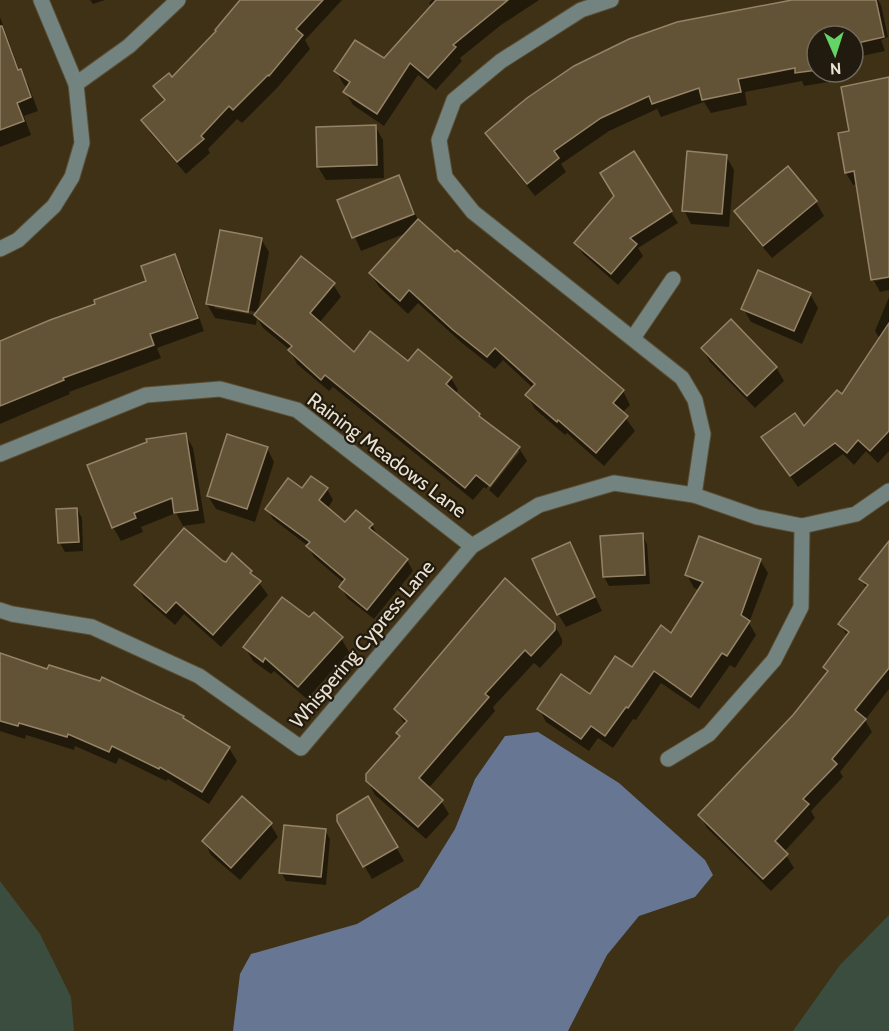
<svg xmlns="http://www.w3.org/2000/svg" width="889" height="1031" font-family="Cabin,sans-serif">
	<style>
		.green { fill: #3b4d3f }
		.water { fill: #677793 }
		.shadow { fill: #0007; fill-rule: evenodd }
		.building { fill: #625236; stroke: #948366; stroke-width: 1.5 }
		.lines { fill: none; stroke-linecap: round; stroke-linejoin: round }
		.minor-casing { stroke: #5a4d33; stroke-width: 17 }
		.minor { stroke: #728380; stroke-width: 15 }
		.labels { text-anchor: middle; stroke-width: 4.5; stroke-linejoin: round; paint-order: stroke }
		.street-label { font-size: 20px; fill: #eae1d1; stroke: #211a0e }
	</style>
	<rect width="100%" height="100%" fill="#3f3115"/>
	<!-- green -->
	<g class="green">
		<path d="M 0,881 L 40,934 L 71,997 L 74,1031 L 0,1031 Z"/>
		<path d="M 889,915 L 889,1031 L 793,1031 L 840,965 Z"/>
	</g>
	<!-- water -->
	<path class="water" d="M 538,732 L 619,783 L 705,860 L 713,875 L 695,897 L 639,916 L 607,955 L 568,1031 L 233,1031 L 240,974 L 251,954 L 357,924 L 419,887 L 455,829 L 475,779 L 505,736 Z"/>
	<!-- shadow -->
	<g class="shadow">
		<path d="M 90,0 L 105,0 L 93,4 Z"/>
		<path d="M 242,0 L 342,0 L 305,40 L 310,49 L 277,88 L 242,123 L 237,119 L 208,149 L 210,153 L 186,174 L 151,134 L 143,121 L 165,102 L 155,87 L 172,79 L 217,32 Z"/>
		<path d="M 432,0 L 539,0 L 501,25 L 460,58 L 462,61 L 436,90 L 418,75 L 384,126 L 353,105 L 345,92 L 348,88 L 344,85 L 336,71 L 384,60 L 432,7 L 429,3 Z"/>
		<path d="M 806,0 L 878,0 L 881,5 L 888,37 L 881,40 L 885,51 L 853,58 L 853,36 L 817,36 L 817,72 L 840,72 L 841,80 L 804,86 L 802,81 L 745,92 L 747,105 L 711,113 L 704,102 L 661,117 L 657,109 L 609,131 L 561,164 L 566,172 L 535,196 L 495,146 L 487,133 Z"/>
		<path d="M 0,17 L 20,72 L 28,84 L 38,111 L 24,116 L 31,135 L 0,147 Z"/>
		<path d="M 889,79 L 889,275 L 875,278 L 875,281 L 889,278 L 889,290 L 880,292 L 873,279 L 858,184 L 853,185 L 846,173 L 851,132 Z"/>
		<path d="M 375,126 L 383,140 L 384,178 L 326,180 L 318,167 Z"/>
		<path d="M 726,156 L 734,170 L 729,227 L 691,224 L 684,210 Z"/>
		<path d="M 788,169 L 816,202 L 824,216 L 772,258 L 744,225 L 736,211 Z"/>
		<path d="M 398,177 L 418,220 L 456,254 L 623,391 L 630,405 L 622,413 L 635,431 L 604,466 L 567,433 L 565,435 L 535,409 L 527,395 L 533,388 L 503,360 L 495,369 L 462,343 L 418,303 L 408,314 L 379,287 L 371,274 L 409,232 L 361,251 L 339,201 Z"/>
		<path d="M 671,212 L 678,223 L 638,248 L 643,256 L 618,285 L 583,254 L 576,243 Z"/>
		<path d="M 261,239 L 269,252 L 258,311 L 333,284 L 341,297 L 319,323 L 354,354 L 408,363 L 451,378 L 458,390 L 455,394 L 479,415 L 482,420 L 519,448 L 527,461 L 498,498 L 489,490 L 520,451 L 516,451 L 486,489 L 484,487 L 473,500 L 333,387 L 329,391 L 297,364 L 290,350 L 263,328 L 257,318 L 256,325 L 215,318 L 207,304 ZM 215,304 L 256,312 L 255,315 L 215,308 Z"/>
		<path d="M 174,256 L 182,269 L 204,331 L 157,348 L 161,358 L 69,392 L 70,394 L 0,424 L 0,343 L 97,305 L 148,281 Z"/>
		<path d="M 810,294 L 818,308 L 802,344 L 751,322 L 743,308 Z"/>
		<path d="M 889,297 L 889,451 L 878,463 L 866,451 L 854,465 L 843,454 L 798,487 L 763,438 L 804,428 L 843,397 L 880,339 L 875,331 Z"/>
		<path d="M 702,348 L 776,367 L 784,381 L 755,408 L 710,362 Z"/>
		<path d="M 185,434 L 193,448 L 205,523 L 183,526 L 176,513 L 141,527 L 143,532 L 121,541 L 113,527 Z"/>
		<path d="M 267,448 L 274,462 L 255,522 L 216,509 L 208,496 Z"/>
		<path d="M 312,478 L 327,489 L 333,500 L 327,509 L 345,524 L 372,525 L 378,536 L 407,560 L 413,571 L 374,619 L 347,598 L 341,587 L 344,583 L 314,557 L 308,546 L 273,519 L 267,509 L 302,490 Z"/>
		<path d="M 77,509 L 82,518 L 83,551 L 65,552 L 60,543 Z"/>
		<path d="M 642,535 L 647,544 L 650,584 L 609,586 L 604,577 L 602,537 Z"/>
		<path d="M 889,552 L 889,689 L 865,720 L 872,732 L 840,772 L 843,777 L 811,811 L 815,818 L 784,852 L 794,868 L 771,891 L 707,828 L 700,815 L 794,716 L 828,674 L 824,667 L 848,637 L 840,624 L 867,589 L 861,579 Z"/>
		<path d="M 577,557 L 602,611 L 566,627 L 558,614 Z"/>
		<path d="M 760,560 L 768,573 L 749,623 L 756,635 L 735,668 L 730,665 L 699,709 L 661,683 L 636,720 L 633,719 L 613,748 L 598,738 L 589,751 L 546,722 L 539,709 L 590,696 L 632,669 L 672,635 L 700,590 L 694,588 L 687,575 Z"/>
		<path d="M 222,563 L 251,572 L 268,595 L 221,647 L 184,614 L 175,625 L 144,598 L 136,585 Z"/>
		<path d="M 310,620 L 341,638 L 349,652 L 307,699 L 274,671 L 271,674 L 253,661 L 245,647 Z"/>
		<path d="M 554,624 L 562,639 L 562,644 L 540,668 L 534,663 L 493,707 L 495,711 L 428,789 L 441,801 L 449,814 L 426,839 L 375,795 L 367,780 L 401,738 L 398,733 L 406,725 L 395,709 Z"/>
		<path d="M 0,654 L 183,718 L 229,748 L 237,761 L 209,804 L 168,779 L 166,781 L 119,758 L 116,764 L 75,746 L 74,750 L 26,735 L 25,739 L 0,731 Z"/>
		<path d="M 368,798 L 404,861 L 372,879 L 338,821 Z"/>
		<path d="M 270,824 L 278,837 L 240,880 L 211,855 L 204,841 Z"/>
		<path d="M 325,830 L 330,839 L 326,885 L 286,881 L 281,872 Z"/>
	</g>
	<!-- building -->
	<g class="building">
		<path d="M 240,0 L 323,0 L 296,29 L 303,35 L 269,76 L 268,75 L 233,110 L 229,106 L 201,136 L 204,139 L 177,162 L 141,120 L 165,100 L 153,86 L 169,73 L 172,77 L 216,31 L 215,30 Z"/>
		<path d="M 436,0 L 508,0 L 453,45 L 456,47 L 428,78 L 410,63 L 377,114 L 343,92 L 350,82 L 334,71 L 355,40 L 384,58 Z"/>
		<path d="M 792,0 L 876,0 L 884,37 L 853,44 L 853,36 L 817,36 L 817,70 L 795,73 L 795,68 L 738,79 L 741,92 L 702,100 L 699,88 L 652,104 L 649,96 L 601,118 L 554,151 L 559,158 L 527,184 L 485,133 L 527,98 L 574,66 L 629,39 L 677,22 Z"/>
		<path d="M 0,26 L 2,26 L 18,70 L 21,69 L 31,97 L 17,103 L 24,121 L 0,130 Z"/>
		<path d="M 889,77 L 889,277 L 871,280 L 854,171 L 845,173 L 838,133 L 849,131 L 841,87 Z"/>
		<path d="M 376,125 L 377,165 L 317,167 L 316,127 Z"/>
		<path d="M 634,151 L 672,211 L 630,238 L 637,244 L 611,274 L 574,243 L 614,196 L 600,173 Z"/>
		<path d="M 687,151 L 727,155 L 722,214 L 682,211 Z"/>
		<path d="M 788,166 L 817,201 L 763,246 L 734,211 Z"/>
		<path d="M 399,175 L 414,214 L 352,238 L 337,200 Z"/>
		<path d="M 418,219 L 455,252 L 457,250 L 624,390 L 613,403 L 628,416 L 596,453 L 558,420 L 557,422 L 525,395 L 535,384 L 495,348 L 487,357 L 453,330 L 409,290 L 400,301 L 369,273 Z"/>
		<path d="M 220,230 L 262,238 L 248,312 L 206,304 Z"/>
		<path d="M 175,254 L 198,318 L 150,334 L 154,345 L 63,378 L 64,380 L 0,406 L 0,341 L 50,320 L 95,304 L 94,300 L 146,281 L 141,266 Z"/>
		<path d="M 301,256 L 335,283 L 310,313 L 354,352 L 370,331 L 408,361 L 418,349 L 452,377 L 446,384 L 480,414 L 479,416 L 520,447 L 490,486 L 476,475 L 465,488 L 325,375 L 321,380 L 288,350 L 292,346 L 254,315 Z"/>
		<path d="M 758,270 L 811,293 L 794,331 L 741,309 Z"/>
		<path d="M 731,319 L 777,367 L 747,396 L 701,348 Z"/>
		<path d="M 889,323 L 889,431 L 870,451 L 858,440 L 847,453 L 835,443 L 790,476 L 761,437 L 795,413 L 804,426 L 837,390 L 842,394 Z"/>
		<path d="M 186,433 L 198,510 L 174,513 L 172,498 L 134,513 L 136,518 L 112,528 L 87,465 L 147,442 L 146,439 Z"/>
		<path d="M 227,434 L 268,447 L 247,509 L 207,496 Z"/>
		<path d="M 311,476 L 328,488 L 319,500 L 345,522 L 356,510 L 373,524 L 369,528 L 408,559 L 367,610 L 339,587 L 345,579 L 306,546 L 310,542 L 265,509 L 288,478 L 302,488 Z"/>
		<path d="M 77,508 L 79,542 L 58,543 L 56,509 Z"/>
		<path d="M 184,528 L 223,561 L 226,562 L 232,553 L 252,571 L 250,573 L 261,581 L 213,635 L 176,602 L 166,613 L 134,585 Z"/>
		<path d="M 643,533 L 645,575 L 603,577 L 600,536 Z"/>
		<path d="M 699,536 L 761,559 L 741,615 L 750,621 L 727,656 L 722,653 L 691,697 L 654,671 L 628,708 L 626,707 L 605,736 L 591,726 L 581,739 L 537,709 L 561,674 L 590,694 L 615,656 L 632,667 L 661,625 L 671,633 L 703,582 L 685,575 Z"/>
		<path d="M 889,541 L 889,668 L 855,710 L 866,719 L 832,759 L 837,764 L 803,799 L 809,804 L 775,841 L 788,854 L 763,879 L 698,815 L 793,715 L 828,671 L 823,667 L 849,632 L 838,624 L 868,585 L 859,579 Z"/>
		<path d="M 570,542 L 595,597 L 557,615 L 532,559 Z"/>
		<path d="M 505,578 L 555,624 L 555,630 L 531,656 L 525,650 L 485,694 L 489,697 L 419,778 L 443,800 L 418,827 L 366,781 L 366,774 L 400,736 L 396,733 L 407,721 L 394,709 Z"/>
		<path d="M 282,597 L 309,617 L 314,612 L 343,637 L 298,687 L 265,658 L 263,662 L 243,647 Z"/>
		<path d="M 0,653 L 47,669 L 49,665 L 100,681 L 102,677 L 184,716 L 183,718 L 230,747 L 202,792 L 160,767 L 159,769 L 112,746 L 109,752 L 68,734 L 67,737 L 19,723 L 18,726 L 0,721 Z"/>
		<path d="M 242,796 L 272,823 L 231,868 L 202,841 Z"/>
		<path d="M 368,796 L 398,847 L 363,867 L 337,821 L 337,815 Z"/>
		<path d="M 284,825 L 326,829 L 321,877 L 279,873 Z"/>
	</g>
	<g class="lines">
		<defs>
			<g id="minor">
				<path d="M 611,0 L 581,10 L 501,61 L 454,100 L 439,140 L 445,177 L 473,212 L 682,378 L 695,400 L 703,434 L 694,495"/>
				<path d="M 76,84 L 129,46 L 178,0"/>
				<path d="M 0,249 L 18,240 L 54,206 L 72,177 L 82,143 L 76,84 L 41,0"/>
				<path d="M 633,338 L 673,279"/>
				<path d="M 0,454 L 146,395 L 220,389 L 297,410 L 472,546"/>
				<path d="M 0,610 L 12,614 L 92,627 L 199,676 L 301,748 L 472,546 L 539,505 L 614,483 L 694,495 L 757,517 L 802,526 L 856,514 L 889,491"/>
				<path d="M 668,759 L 709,734 L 774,660 L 801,607 L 802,526"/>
			</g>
		</defs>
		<!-- minor casing -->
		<use href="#minor" class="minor-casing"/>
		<!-- minor -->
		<use href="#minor" class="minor"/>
	</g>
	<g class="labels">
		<!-- street labels -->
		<g class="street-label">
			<text transform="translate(387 455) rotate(37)" y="7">Raining Meadows Lane</text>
			<text transform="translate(362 644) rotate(-50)" y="7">Whispering Cypress Lane</text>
		</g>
	</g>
	<!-- north arrow -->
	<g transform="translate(835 54) rotate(177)"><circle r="28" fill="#211a0e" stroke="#716a5c" stroke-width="1.5"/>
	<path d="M0-4.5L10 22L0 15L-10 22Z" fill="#64d467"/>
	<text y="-9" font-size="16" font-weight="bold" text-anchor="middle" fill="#eae1d1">N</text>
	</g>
</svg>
